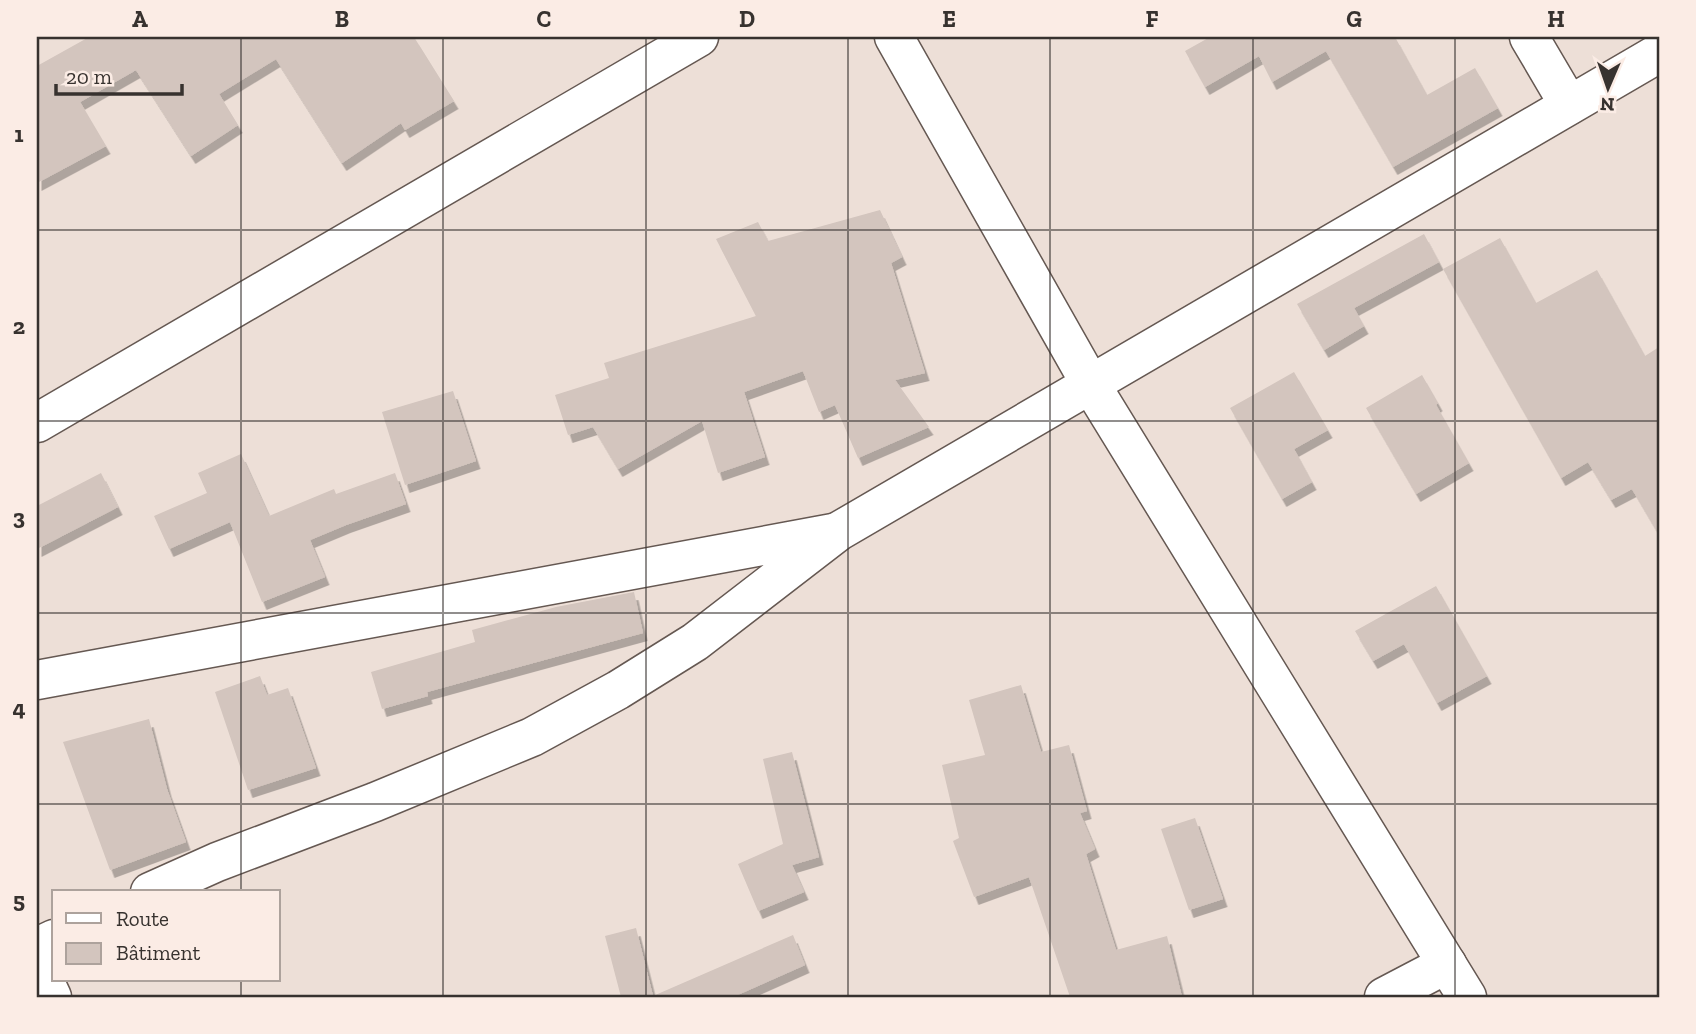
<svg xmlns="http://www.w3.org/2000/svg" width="1696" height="1034" font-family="'Zilla Slab',serif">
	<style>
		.building { fill: #d3c5be; filter: url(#shadow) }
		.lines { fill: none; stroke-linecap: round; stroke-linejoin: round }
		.minor-casing { stroke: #655852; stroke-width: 41 }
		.minor { stroke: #fff; stroke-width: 38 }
		.grid { fill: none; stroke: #37322f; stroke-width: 2; stroke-opacity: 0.55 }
		.neatline { fill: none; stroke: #37322f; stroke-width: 2.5 }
		.grid-label { font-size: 23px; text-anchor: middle; font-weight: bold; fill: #37322f }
	</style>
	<defs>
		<filter id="shadow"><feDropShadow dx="4.5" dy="8" stdDeviation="0" flood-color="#0004"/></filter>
	</defs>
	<rect width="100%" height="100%" fill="#eddfd7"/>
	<!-- building -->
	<g class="building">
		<path d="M 89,37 L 414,37 L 454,101 L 405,130 L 401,123 L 342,163 L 276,59 L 219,94 L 238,125 L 191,156 L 136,70 L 80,102 L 106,146 L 37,183 L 37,66 Z"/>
		<path d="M 1210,37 L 1395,37 L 1427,95 L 1475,68 L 1498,108 L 1393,167 L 1326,51 L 1272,82 L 1259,56 L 1205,87 L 1185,51 Z"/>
		<path d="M 880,210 L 902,257 L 891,263 L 925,373 L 895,380 L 929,427 L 858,458 L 835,405 L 819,412 L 803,371 L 744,392 L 765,457 L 718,473 L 702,421 L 618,469 L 593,427 L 568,435 L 555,395 L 609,378 L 604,363 L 756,316 L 716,239 L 758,222 L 768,241 Z"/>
		<path d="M 1424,234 L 1439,262 L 1354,308 L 1364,326 L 1324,350 L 1297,304 Z"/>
		<path d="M 1500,238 L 1536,303 L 1597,270 L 1645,356 L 1659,347 L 1659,535 L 1632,489 L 1611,500 L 1588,462 L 1561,478 L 1443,269 Z"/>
		<path d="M 1294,372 L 1328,430 L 1294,449 L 1312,482 L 1282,499 L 1230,408 Z"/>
		<path d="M 1422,375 L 1438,403 L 1436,405 L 1469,463 L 1416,494 L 1366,408 Z"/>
		<path d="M 453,391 L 476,461 L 405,485 L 382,412 Z"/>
		<path d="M 241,454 L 269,516 L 334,489 L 336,494 L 395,473 L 406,504 L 346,525 L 310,540 L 325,577 L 262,602 L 230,522 L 169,549 L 154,516 L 207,493 L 198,473 Z"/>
		<path d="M 101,473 L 118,507 L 37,549 L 37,506 Z"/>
		<path d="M 1436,586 L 1487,676 L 1437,703 L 1404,644 L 1373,661 L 1355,631 Z"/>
		<path d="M 634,592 L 643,633 L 427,692 L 428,696 L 382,709 L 371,672 L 475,642 L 472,630 L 556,607 Z"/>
		<path d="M 260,676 L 267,695 L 288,688 L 316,768 L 248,790 L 215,692 Z"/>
		<path d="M 1021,685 L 1041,752 L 1069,745 L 1087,811 L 1080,813 L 1095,849 L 1086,854 L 1116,950 L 1167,936 L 1182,997 L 1070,997 L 1029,877 L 974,897 L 953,841 L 959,838 L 942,765 L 985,755 L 969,700 Z"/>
		<path d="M 149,719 L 167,789 L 186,842 L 110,870 L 63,742 Z"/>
		<path d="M 792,752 L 819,857 L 792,865 L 804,892 L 758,911 L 738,864 L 783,844 L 763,759 Z"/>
		<path d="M 1195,818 L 1223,899 L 1189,910 L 1161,829 Z"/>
		<path d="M 636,928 L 653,996 L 793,935 L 805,965 L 733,997 L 621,997 L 605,936 Z"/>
	</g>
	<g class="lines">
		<defs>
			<g id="minor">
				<path d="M 894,37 L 1091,385 L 1467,997"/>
				<path d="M 1529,37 L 1569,105"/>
				<path d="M 37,423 L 699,37"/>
				<path d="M 37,680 L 833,533"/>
				<path d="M 150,892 L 217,862 L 375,802 L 532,737 L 618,690 L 695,642 L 839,531 L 1659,53"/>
				<path d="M 37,947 L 54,939"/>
				<path d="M 37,965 L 52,997"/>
				<path d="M 1384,997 L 1447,964"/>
			</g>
		</defs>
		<!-- minor casing -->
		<use href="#minor" class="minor-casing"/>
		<!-- minor -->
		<use href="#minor" class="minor"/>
	</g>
	<!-- grid -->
	<path class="grid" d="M 241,37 L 241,892M 443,37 L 443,997M 646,37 L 646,997M 848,37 L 848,997M 1050,37 L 1050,997M 1253,37 L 1253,997M 1455,37 L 1455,997M 37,230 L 1659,230M 37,421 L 1659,421M 37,613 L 1659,613M 37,804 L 1659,804M 241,980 L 241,997"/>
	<!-- border -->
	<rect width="1696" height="1034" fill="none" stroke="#fbece5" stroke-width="77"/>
	<!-- legend -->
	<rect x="52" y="890" width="228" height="91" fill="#fbece5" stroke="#ada29c" stroke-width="2"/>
	<rect x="66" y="913" width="35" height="10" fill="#ffffff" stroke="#ada29c" stroke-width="2"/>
	<text x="116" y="926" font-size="21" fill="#37322f">Route</text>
	<rect x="66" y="943" width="35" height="21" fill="#d3c5be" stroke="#ada29c" stroke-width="2"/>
	<text x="116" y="960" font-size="21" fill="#37322f">Bâtiment</text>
	<!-- north arrow -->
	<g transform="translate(1608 88) rotate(182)" stroke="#fbece5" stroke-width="5" paint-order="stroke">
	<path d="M0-5L12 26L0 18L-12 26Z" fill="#37322f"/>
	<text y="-10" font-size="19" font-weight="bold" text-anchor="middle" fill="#37322f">N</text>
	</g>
	<!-- scale -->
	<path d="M56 84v10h126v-10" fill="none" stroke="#37322f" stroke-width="3.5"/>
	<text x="66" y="84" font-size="21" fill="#37322f" stroke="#fbece5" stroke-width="5" paint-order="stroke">20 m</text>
	<rect x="38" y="38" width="1620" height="958" class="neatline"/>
	<g class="grid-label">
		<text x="140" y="27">A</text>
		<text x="342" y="27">B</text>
		<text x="544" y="27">C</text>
		<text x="747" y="27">D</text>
		<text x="949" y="27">E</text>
		<text x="1152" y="27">F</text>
		<text x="1354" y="27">G</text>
		<text x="1556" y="27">H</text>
		<text x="19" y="142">1</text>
		<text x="19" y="334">2</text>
		<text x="19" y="525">3</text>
		<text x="19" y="716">4</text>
		<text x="19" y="908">5</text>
	</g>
</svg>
